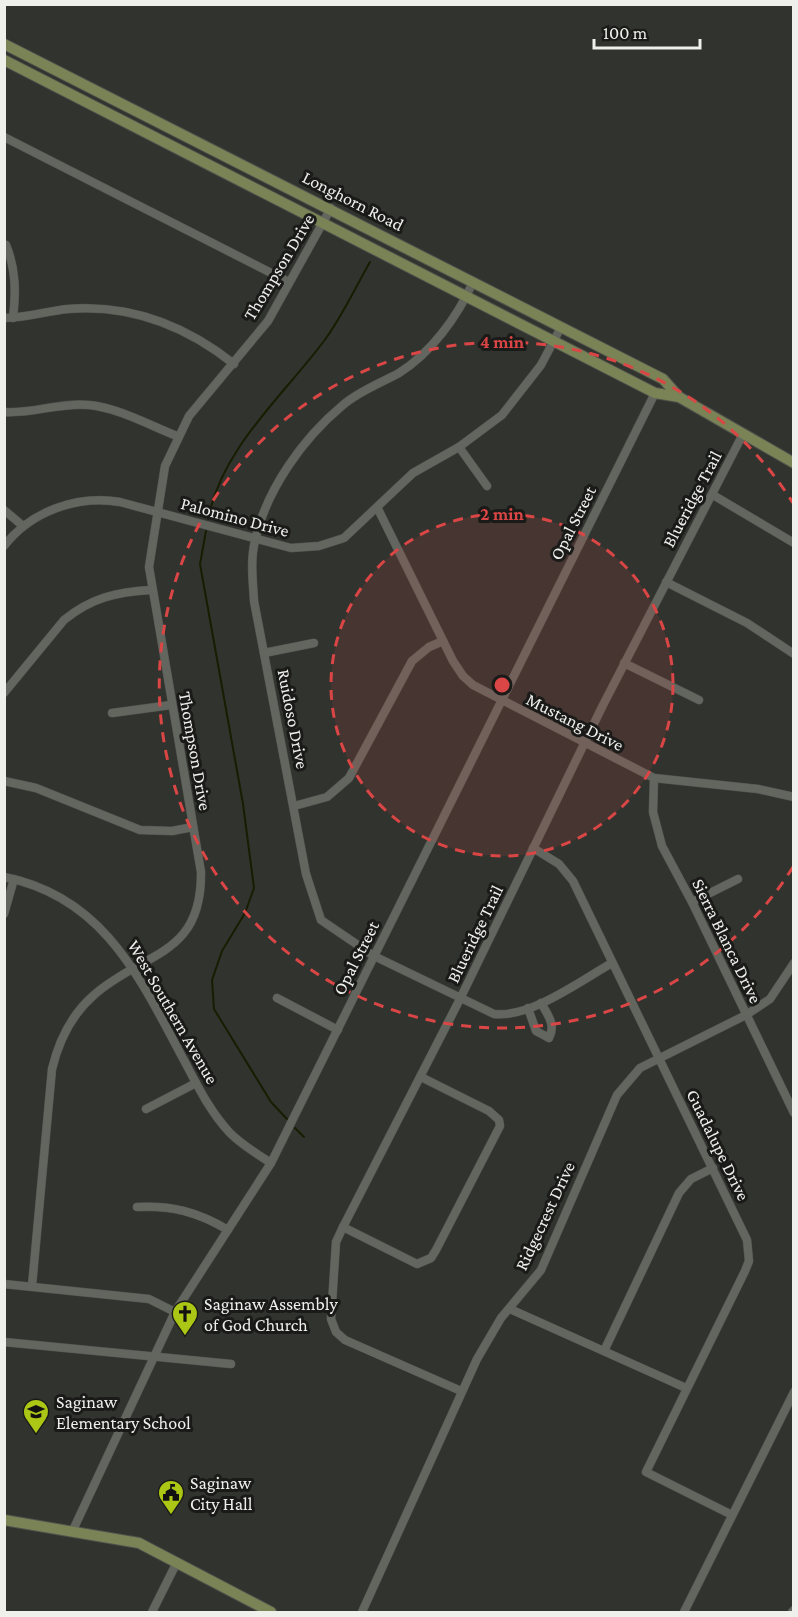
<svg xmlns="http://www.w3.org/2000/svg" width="798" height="1617" font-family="'Crimson Pro',serif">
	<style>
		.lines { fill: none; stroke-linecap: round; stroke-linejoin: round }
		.stream { stroke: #181d02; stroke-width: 2 }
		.minor-casing { stroke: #51524e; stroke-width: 9 }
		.secondary-casing { stroke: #51524e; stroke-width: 12 }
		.minor { stroke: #63655f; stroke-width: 8 }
		.secondary { stroke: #7a8355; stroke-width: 10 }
		.ring { fill: none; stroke: #da4645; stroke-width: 3; stroke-dasharray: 10 8 }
		.labels { text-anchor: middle; stroke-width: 6; stroke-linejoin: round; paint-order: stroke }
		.street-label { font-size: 18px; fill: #eff0ec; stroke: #1a1a18 }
		.poi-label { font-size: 18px; fill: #eff0ec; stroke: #1a1a18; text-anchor: start }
		.centre { fill: #da4645; stroke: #1a1a18; stroke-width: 3 }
		.ring-label { font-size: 18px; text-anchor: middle; font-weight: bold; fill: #da4645; stroke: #1a1a18; stroke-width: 6; stroke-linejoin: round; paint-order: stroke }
	</style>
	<rect width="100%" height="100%" fill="#31332e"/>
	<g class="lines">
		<!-- stream -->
		<g class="stream">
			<path d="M 208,519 C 222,448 282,397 324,341 C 342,317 355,288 370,262"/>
			<path d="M 206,531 L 200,564 L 243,804 L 254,888 L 245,913 L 222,951 L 212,980 L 214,1009 L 271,1102 L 287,1119"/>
			<path d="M 295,1128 L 304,1137"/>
		</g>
		<defs>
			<g id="minor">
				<path d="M 4,137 L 289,282"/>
				<path d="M 6,245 C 16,269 16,293 13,318"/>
				<path d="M 473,282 C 458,316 431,353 399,373 C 381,383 359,391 343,405 C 303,438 266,490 255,541 C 250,561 253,581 254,601 L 306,874 L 321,920 L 374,956 L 494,1014 C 531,1018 580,981 612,963"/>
				<path d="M 4,318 C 26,318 47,311 68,309 C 130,304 186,326 234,364"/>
				<path d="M 4,412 C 33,414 60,402 89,405 C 119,408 149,425 177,436"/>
				<path d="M 459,447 L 487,486"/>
				<path d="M 713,495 L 794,543"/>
				<path d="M 378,509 L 453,661 L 463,676 L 473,685 L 654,778 L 758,789 L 794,797"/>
				<path d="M 4,510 L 23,526"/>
				<path d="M 4,546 C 31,511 77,495 120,502 L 291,548 L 319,546 L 344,538 L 413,473 L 459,447 L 502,415 L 541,365 L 561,327"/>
				<path d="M 666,582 L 747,623 L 794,654"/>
				<path d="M 264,653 L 314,643"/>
				<path d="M 624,663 L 699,700"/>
				<path d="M 4,693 L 64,620 C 91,598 116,592 151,590"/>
				<path d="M 112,713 L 171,705"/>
				<path d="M 654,778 L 653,812 L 662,846 L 692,902 L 794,1113"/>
				<path d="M 4,781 L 36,788 L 140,830 L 172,831 L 193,827"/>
				<path d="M 294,806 L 327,797 L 349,778 L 412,661 L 429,647 L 443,641"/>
				<path d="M 533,848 L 559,864 L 573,881 L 747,1240 L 749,1261 L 745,1271 L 646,1472 L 732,1515"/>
				<path d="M 4,877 C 106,897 141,981 186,1064 C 198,1087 211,1113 230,1133 C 242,1145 257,1154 271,1163"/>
				<path d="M 692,902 L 738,879"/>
				<path d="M 4,914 L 14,879"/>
				<path d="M 277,998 L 338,1030"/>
				<path d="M 528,1008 L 536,1031 L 549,1038 C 556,1025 548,1015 541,1003"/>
				<path d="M 146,1109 L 196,1083"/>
				<path d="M 137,1207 C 171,1205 198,1212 228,1230"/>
				<path d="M 343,1227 L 417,1264 L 431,1258 L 436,1250 L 500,1126 L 499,1120 L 489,1111 L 421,1077"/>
				<path d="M 4,1284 L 149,1299 L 175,1312"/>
				<path d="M 32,1286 L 52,1069 C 59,1040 72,1014 94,995 C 144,951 202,957 201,872 L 149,567 L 165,466 L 189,416 L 268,321 L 331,208"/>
				<path d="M 510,1309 L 686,1388"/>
				<path d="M 4,1342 L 231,1364"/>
				<path d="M 604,1351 L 679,1193 L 691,1179 L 713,1168"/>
				<path d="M 461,1391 L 345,1340 L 336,1332 L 331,1319 L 336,1242 L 343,1227 L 460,999 L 602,707 L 743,434"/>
				<path d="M 73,1530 L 175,1312 L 271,1163 L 655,393"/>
				<path d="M 152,1612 L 176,1564"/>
				<path d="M 362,1612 L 477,1359 L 501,1318 L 541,1270 L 617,1095 L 640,1068 L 746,1015 L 770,999 L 794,963"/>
				<path d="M 684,1612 L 794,1392"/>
				<path d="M 792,1612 L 794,1610"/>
			</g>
			<g id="secondary">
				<path d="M 4,44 L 663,379 L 679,397"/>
				<path d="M 4,60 L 655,393 L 679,397 L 794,463"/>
				<path d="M 4,1520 L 139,1543 L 271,1612"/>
			</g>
		</defs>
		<!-- minor casing -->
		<use href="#minor" class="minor-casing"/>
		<!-- secondary casing -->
		<use href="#secondary" class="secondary-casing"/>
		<!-- minor -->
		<use href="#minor" class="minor"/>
		<!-- secondary -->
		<use href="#secondary" class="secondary"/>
	</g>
	<!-- distance rings -->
	<circle cx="502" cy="685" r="171" fill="#da4645" fill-opacity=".12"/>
	<g class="ring">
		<circle cx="502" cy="685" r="171"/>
		<path d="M793 867A343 343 0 1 1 793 503"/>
	</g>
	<!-- icons -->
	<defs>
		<symbol id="church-pin" viewBox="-11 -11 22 30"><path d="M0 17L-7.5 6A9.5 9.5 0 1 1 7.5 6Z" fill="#abc615" stroke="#1a1a18"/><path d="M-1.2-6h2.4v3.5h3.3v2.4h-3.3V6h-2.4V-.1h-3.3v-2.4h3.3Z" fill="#111"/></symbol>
		<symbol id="school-pin" viewBox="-11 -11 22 30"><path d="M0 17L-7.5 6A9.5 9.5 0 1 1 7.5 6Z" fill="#abc615" stroke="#1a1a18"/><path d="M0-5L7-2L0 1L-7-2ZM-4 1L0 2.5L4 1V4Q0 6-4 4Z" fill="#111"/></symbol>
		<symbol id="civic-pin" viewBox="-11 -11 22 30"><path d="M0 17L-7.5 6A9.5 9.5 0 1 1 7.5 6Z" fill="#abc615" stroke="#1a1a18"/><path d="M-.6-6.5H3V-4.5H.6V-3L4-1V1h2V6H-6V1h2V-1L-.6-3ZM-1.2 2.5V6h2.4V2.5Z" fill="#111"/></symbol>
	</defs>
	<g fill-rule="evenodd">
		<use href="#church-pin" x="170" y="1299" width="30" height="40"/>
		<use href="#school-pin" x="21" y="1397" width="30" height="40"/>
		<use href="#civic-pin" x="156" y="1478" width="30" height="40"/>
	</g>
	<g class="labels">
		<!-- street labels -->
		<g class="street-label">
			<text transform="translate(353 201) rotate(27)" y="6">Longhorn Road</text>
			<text transform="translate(279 267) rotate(-59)" y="6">Thompson Drive</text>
			<text transform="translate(692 499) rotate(-62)" y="6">Blueridge Trail</text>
			<text transform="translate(235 517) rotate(15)" y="6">Palomino Drive</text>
			<text transform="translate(573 523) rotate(-63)" y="6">Opal Street</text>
			<text transform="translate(293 719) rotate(79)" y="6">Ruidoso Drive</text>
			<text transform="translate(575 722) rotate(27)" y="6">Mustang Drive</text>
			<text transform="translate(195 751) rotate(80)" y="6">Thompson Drive</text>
			<text transform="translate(475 934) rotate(-64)" y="6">Blueridge Trail</text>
			<text transform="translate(727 941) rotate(64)" y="6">Sierra Blanca Drive</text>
			<text transform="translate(356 958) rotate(-63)" y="6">Opal Street</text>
			<text transform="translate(173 1012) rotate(60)" y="6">West Southern Avenue</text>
			<text transform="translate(718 1145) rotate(64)" y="6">Guadalupe Drive</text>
			<text transform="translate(545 1216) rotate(-65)" y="6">Ridgecrest Drive</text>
		</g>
		<!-- poi labels -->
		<g class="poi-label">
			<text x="204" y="1310">Saginaw Assembly<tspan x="204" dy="21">of God Church</tspan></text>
			<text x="56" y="1408">Saginaw<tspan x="56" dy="21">Elementary School</tspan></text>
			<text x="190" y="1489">Saginaw<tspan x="190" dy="21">City Hall</tspan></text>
		</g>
	</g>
	<circle cx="502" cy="685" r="9" class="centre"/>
	<g class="ring-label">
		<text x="502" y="348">4 min</text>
		<text x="502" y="520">2 min</text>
	</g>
	<!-- border -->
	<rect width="798" height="1617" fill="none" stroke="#eff0ec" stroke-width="12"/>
	<!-- scale -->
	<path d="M594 39v9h106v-9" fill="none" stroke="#eff0ec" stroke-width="3"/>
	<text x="603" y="39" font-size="18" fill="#eff0ec" stroke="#1a1a18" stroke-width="4.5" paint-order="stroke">100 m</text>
</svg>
